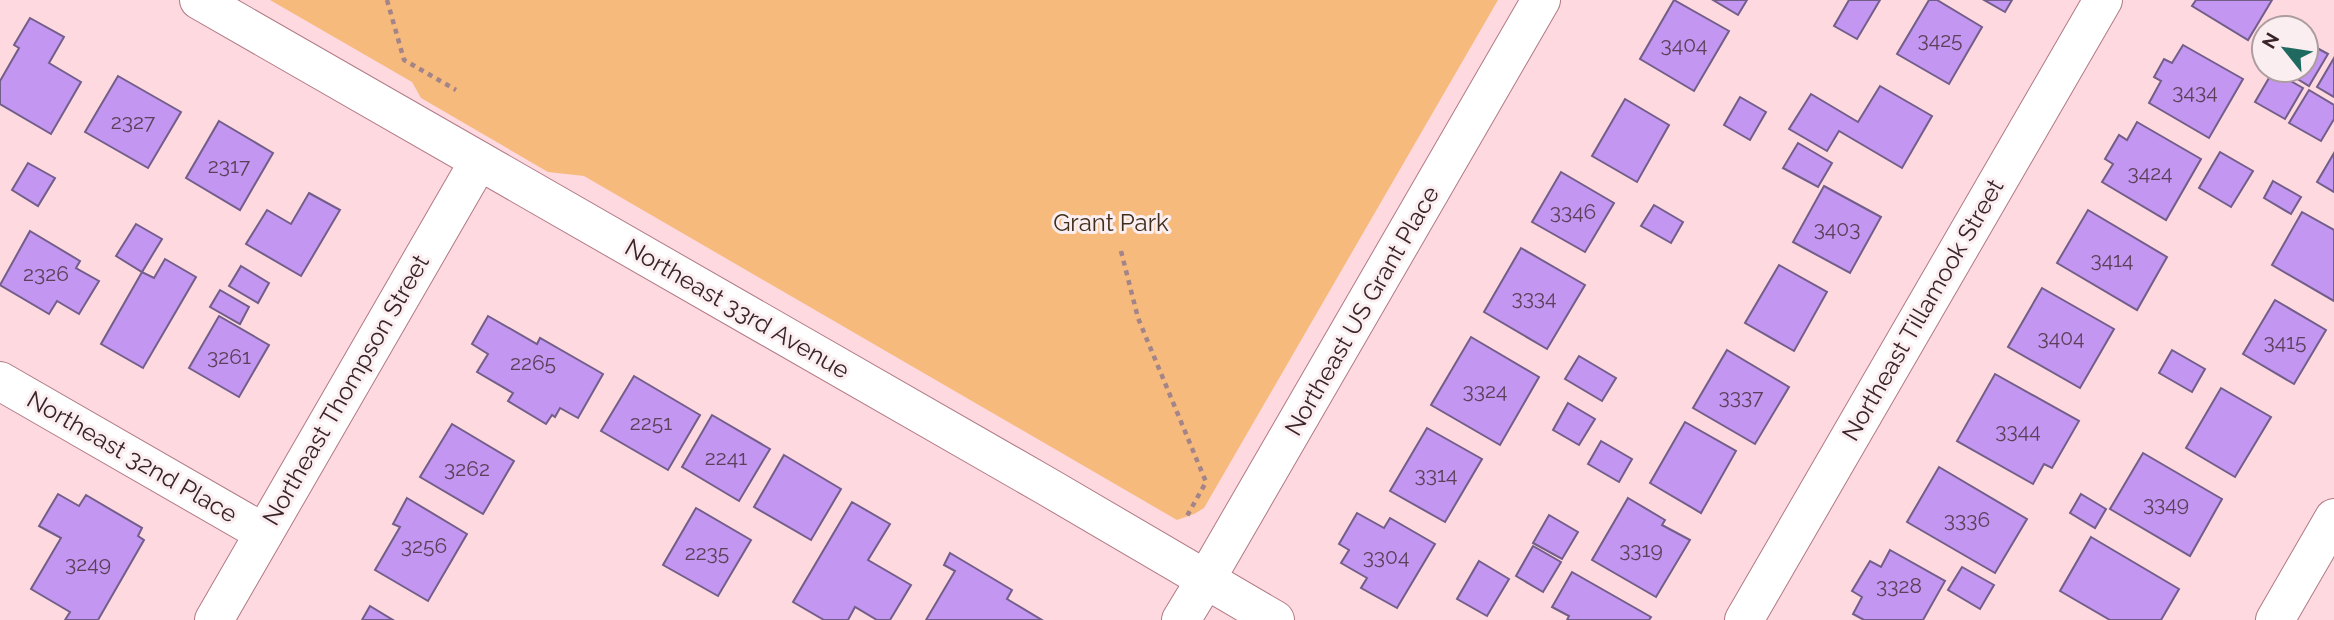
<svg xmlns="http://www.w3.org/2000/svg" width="2334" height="620" font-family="Raleway,sans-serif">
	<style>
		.green { fill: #f7ba7d }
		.building { fill: #c296f1; stroke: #725e89; stroke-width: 2 }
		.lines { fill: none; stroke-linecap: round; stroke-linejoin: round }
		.minor-casing { stroke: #b07a85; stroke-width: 40 }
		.tertiary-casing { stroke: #b07a85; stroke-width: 40 }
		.secondary-casing { stroke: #b07a85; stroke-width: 40 }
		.path { stroke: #a28489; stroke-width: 4.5; stroke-dasharray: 5 5; stroke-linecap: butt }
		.minor { stroke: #fff; stroke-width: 38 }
		.tertiary { stroke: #fff; stroke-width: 38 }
		.secondary { stroke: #fff; stroke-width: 38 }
		.labels { text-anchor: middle; stroke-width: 6; stroke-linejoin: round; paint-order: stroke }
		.number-label { font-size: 21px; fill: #5c405a }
		.park-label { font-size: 24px; fill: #412e1c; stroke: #faeef0 }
		.street-label { font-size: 24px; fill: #3a2428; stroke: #faeef0 }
	</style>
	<rect width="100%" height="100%" fill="#fed9e0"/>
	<!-- green -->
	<path class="green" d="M 270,0 L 1498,0 L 1204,508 L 1194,514 L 1177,520 L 584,176 L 548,172 L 421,98 L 412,82 Z"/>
	<!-- building -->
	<g class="building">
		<path d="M 1674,0 L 1729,31 L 1694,91 L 1640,59 Z"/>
		<path d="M 1713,0 L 1747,0 L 1738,15 Z"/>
		<path d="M 1849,0 L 1880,0 L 1857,39 L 1834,26 Z"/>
		<path d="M 1929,0 L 1937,0 L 1982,27 L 1949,84 L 1897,54 Z"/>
		<path d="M 1984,0 L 2012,0 L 2005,12 Z"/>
		<path d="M 2196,0 L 2272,0 L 2248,40 L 2192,6 Z"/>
		<path d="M 30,18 L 64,37 L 49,63 L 81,82 L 51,134 L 0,104 L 0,81 L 19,48 L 14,45 Z"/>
		<path d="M 2306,42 L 2328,54 L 2309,86 L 2283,70 L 2306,70 Z"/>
		<path d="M 2183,45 L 2243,79 L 2209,138 L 2149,103 L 2161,81 L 2154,77 L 2164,59 L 2172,63 Z"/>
		<path d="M 2334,58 L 2334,97 L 2317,87 Z"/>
		<path d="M 2273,71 L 2303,88 L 2285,119 L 2255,102 Z"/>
		<path d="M 118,76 L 181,112 L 148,168 L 85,132 Z"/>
		<path d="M 1880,86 L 1932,116 L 1902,168 L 1839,131 L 1827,151 L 1789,129 L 1811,94 L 1858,122 Z"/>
		<path d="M 2309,90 L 2334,105 L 2334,119 L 2321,141 L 2289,123 Z"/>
		<path d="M 1740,97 L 1766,112 L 1750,140 L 1724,125 Z"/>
		<path d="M 1625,99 L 1669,125 L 1637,182 L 1592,156 Z"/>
		<path d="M 219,121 L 273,153 L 240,210 L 186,178 Z"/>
		<path d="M 2137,122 L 2201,159 L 2166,220 L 2102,182 L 2113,164 L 2105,159 L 2119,135 L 2127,140 Z"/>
		<path d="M 1798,143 L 1832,163 L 1818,187 L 1783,168 Z"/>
		<path d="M 2220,152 L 2253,171 L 2231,207 L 2199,188 Z"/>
		<path d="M 2334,153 L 2334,192 L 2317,182 Z"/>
		<path d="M 28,163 L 55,178 L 38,206 L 12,190 Z"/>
		<path d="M 1561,172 L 1614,203 L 1585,252 L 1532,222 Z"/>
		<path d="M 2273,181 L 2301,197 L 2291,214 L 2264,198 Z"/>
		<path d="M 1824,186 L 1881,217 L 1850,273 L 1793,242 Z"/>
		<path d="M 309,193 L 340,210 L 301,276 L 246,244 L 267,210 L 291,224 Z"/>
		<path d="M 1654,205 L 1683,222 L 1671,243 L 1641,226 Z"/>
		<path d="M 2088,210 L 2167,257 L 2137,310 L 2057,263 Z"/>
		<path d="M 2302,212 L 2334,230 L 2334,301 L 2272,265 Z"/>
		<path d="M 136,224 L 162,239 L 142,272 L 116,256 Z"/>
		<path d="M 30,231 L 80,261 L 76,268 L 99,281 L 79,314 L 57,301 L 49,314 L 0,285 Z"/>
		<path d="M 1521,248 L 1585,285 L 1547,349 L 1484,312 Z"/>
		<path d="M 165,259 L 196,277 L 143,368 L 101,344 L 142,272 L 154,278 Z"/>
		<path d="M 1779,265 L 1827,292 L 1794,351 L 1745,323 Z"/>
		<path d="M 241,266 L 269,283 L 258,303 L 229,286 Z"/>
		<path d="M 2042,288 L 2114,329 L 2080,388 L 2008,347 Z"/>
		<path d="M 220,290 L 249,307 L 240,324 L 210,307 Z"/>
		<path d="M 2275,300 L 2326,330 L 2294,384 L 2243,354 Z"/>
		<path d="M 219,316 L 269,345 L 239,397 L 189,368 Z"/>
		<path d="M 488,316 L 537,344 L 540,338 L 603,374 L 578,418 L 560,408 L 555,417 L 552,415 L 546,424 L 508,401 L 513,393 L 477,372 L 488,354 L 472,344 Z"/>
		<path d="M 1471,337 L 1539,377 L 1500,445 L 1431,405 Z"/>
		<path d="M 1727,350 L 1789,387 L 1755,444 L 1693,408 Z"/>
		<path d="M 2172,350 L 2205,369 L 2192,392 L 2159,373 Z"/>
		<path d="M 1579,356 L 1616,378 L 1602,401 L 1565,379 Z"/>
		<path d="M 1995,374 L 2079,421 L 2052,468 L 2044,464 L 2033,484 L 1957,441 Z"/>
		<path d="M 634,376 L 700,415 L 668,470 L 601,431 Z"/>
		<path d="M 2221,388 L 2271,417 L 2235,477 L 2186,448 Z"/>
		<path d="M 1568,403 L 1595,419 L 1579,445 L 1553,430 Z"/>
		<path d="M 712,415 L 770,449 L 739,501 L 682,467 Z"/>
		<path d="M 1685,422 L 1736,451 L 1701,513 L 1650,483 Z"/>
		<path d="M 452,424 L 514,461 L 483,514 L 420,477 Z"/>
		<path d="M 1427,428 L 1482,459 L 1445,522 L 1390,491 Z"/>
		<path d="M 1601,441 L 1632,459 L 1619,482 L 1588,464 Z"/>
		<path d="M 2143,453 L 2222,499 L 2190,556 L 2110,509 Z"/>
		<path d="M 784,455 L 841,489 L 811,540 L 754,507 Z"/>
		<path d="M 1939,467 L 2027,519 L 1995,573 L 1907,522 Z"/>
		<path d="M 58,494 L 79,506 L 86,495 L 142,528 L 138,536 L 144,540 L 98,620 L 65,620 L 70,612 L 31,589 L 61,538 L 39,526 Z"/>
		<path d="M 2081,494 L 2106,509 L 2095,528 L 2070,513 Z"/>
		<path d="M 407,498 L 467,534 L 428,601 L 375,570 L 400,527 L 393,524 Z"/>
		<path d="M 1628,498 L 1665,520 L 1662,525 L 1690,540 L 1656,597 L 1592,560 Z"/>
		<path d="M 852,502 L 890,524 L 868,560 L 911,585 L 890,620 L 877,620 L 855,607 L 848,620 L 824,620 L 793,602 Z"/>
		<path d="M 696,508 L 751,540 L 718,596 L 663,565 Z"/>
		<path d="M 1357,513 L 1384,528 L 1390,518 L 1435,544 L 1397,608 L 1361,588 L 1367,578 L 1341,563 L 1349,550 L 1339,544 Z"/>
		<path d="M 1549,515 L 1578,532 L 1562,559 L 1533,543 Z"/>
		<path d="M 2091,537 L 2179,589 L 2161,620 L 2110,620 L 2060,591 Z"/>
		<path d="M 1533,546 L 1561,562 L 1543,592 L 1516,576 Z"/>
		<path d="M 1890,550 L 1945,581 L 1923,620 L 1864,620 L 1853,614 L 1862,597 L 1852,591 L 1870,561 L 1881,567 Z"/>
		<path d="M 950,553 L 1012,590 L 1007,599 L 1042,620 L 926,620 L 955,571 L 944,565 Z"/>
		<path d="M 1479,561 L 1509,579 L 1487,616 L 1457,599 Z"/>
		<path d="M 1962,567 L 1994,585 L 1980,609 L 1948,590 Z"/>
		<path d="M 1572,572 L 1651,617 L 1649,620 L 1567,620 L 1569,616 L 1552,607 Z"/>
		<path d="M 370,606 L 393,620 L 362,620 Z"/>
	</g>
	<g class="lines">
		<defs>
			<g id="minor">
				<path d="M 0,381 L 264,533"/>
				<path d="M 214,620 L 479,161"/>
				<path d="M 1181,620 L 1206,579"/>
				<path d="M 1744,620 L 2103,0"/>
				<path d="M 2275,620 L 2334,518"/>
			</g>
			<path id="tertiary" d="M 1206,579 L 1541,0"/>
			<path id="secondary" d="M 199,0 L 1048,487 L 1275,620"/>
		</defs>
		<!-- minor casing -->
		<use href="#minor" class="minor-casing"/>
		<!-- tertiary casing -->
		<use href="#tertiary" class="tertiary-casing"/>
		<!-- secondary casing -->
		<use href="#secondary" class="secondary-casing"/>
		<!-- path -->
		<g class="path">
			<path d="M 387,0 L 404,60 L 456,90"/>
			<path d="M 1121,251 L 1138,318 L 1206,482 L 1187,516"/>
		</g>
		<!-- minor -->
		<use href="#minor" class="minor"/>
		<!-- tertiary -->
		<use href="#tertiary" class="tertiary"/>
		<!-- secondary -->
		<use href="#secondary" class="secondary"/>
	</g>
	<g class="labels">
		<!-- number labels -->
		<g class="number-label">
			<text x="1940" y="47">3425</text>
			<text x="1684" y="52">3404</text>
			<text x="2195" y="99">3434</text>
			<text x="133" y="129">2327</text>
			<text x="229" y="173">2317</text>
			<text x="2150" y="180">3424</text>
			<text x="1573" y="219">3346</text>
			<text x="1837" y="236">3403</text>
			<text x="2112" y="267">3414</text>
			<text x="46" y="281">2326</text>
			<text x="1534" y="305">3334</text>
			<text x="2061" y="345">3404</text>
			<text x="2285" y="349">3415</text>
			<text x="229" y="364">3261</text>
			<text x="533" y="370">2265</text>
			<text x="1485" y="398">3324</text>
			<text x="1741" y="404">3337</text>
			<text x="651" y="430">2251</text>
			<text x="2018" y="438">3344</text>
			<text x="726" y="465">2241</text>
			<text x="467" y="476">3262</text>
			<text x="1436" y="482">3314</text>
			<text x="2166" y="511">3349</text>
			<text x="1967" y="527">3336</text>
			<text x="424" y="553">3256</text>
			<text x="1641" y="557">3319</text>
			<text x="707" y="560">2235</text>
			<text x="1386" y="564">3304</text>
			<text x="88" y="571">3249</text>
			<text x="1899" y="593">3328</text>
		</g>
		<!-- park labels -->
		<g class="park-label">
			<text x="1111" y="231">Grant Park</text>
		</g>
		<!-- street labels -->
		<g class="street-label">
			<text transform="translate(737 309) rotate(30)" y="8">Northeast 33rd Avenue</text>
			<text transform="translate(1923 310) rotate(-60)" y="8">Northeast Tillamook Street</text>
			<text transform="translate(1362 311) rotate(-60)" y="8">Northeast US Grant Place</text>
			<text transform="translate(346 390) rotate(-60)" y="8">Northeast Thompson Street</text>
			<text transform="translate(132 457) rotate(30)" y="8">Northeast 32nd Place</text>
		</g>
	</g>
	<!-- north arrow -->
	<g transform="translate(2285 49) rotate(300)"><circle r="33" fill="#faeef0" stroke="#ad9da0" stroke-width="2"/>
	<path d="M0-5L12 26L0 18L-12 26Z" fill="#1f6961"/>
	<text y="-10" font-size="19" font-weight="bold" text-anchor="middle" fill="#3a2428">N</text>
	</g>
</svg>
